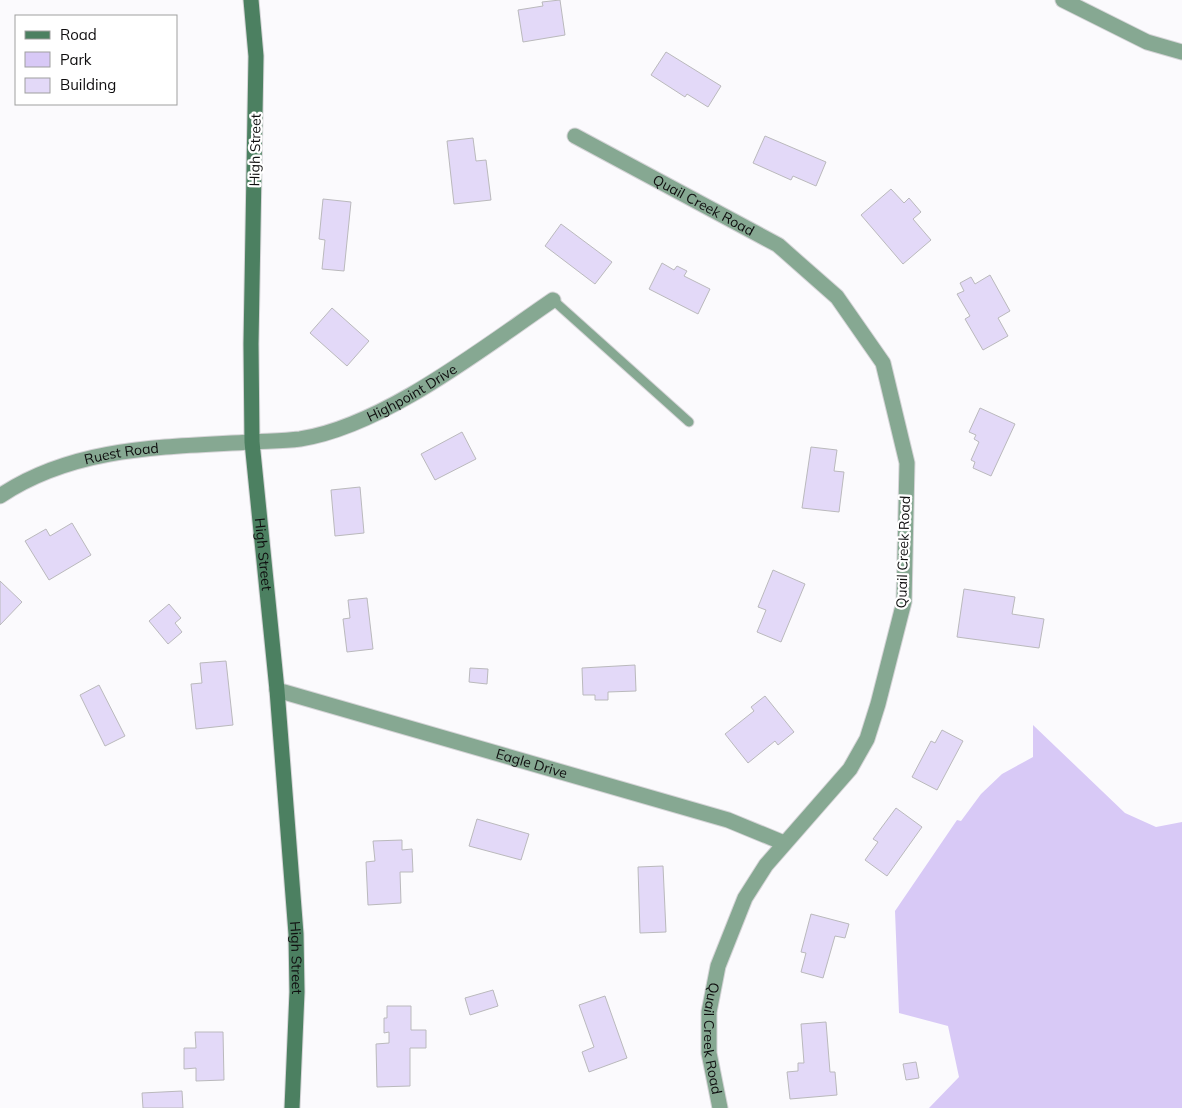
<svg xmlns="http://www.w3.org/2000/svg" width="1182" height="1108" font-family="Mulish,sans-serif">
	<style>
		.green { fill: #d8c9f6 }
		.building { fill: #e3d9f8; stroke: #bab9bc }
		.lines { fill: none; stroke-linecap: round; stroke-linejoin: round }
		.lane-casing { stroke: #d5d4d7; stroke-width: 11 }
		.street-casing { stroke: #d5d4d7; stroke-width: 17 }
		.secondary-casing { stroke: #d5d4d7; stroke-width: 17 }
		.lane { stroke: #86a892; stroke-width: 9 }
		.street { stroke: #86a892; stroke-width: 15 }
		.secondary { stroke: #4c8061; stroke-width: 15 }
		.labels { text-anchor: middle; stroke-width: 4.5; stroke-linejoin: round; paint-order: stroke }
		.street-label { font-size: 14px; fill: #0f0e0f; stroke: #fff }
	</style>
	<rect width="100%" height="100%" fill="#fbfafd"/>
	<!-- green -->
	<path class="green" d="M 1033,725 L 1125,813 L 1156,827 L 1182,822 L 1182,1108 L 929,1108 L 959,1077 L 948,1026 L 899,1013 L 895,911 L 957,820 L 961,821 L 981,794 L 1002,774 L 1033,757 Z"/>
	<!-- building -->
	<g class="building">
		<path d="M 560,0 L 565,35 L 523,42 L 518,10 L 543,6 L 542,2 Z"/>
		<path d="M 666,52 L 721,86 L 708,107 L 687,94 L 685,97 L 651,75 Z"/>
		<path d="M 765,136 L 826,162 L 816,186 L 793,176 L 791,180 L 753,163 Z"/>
		<path d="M 473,138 L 476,161 L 486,160 L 491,200 L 454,204 L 447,141 Z"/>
		<path d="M 891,189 L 904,203 L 909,198 L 921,212 L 913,219 L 931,240 L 903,264 L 861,215 Z"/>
		<path d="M 323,199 L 351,202 L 344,271 L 322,269 L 325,240 L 319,239 Z"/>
		<path d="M 561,224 L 612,262 L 595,284 L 545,246 Z"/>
		<path d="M 662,263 L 674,270 L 677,266 L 687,271 L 684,276 L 710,289 L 698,314 L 649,289 Z"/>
		<path d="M 990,275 L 1010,311 L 998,318 L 1008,336 L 983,350 L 965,319 L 970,316 L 957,294 L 964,291 L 960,283 L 971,277 L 975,284 Z"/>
		<path d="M 332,308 L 369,341 L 347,366 L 310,333 Z"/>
		<path d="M 980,408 L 1015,424 L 991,476 L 973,468 L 975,462 L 971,460 L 979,442 L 974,439 L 976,435 L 969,432 Z"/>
		<path d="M 462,432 L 476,459 L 435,480 L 421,454 Z"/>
		<path d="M 811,447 L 837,450 L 834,471 L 844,472 L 839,512 L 802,508 Z"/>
		<path d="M 360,487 L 364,533 L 335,536 L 331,490 Z"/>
		<path d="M 72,523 L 91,555 L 49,580 L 25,541 L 46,529 L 50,536 Z"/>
		<path d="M 773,570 L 805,584 L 781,642 L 757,632 L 766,610 L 758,607 Z"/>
		<path d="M 0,581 L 22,602 L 0,625 Z"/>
		<path d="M 964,589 L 1015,597 L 1012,614 L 1044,619 L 1039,648 L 957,637 Z"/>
		<path d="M 367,598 L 373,649 L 347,652 L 343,619 L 350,618 L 348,600 Z"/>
		<path d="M 169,604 L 181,618 L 175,623 L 182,632 L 168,644 L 149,621 Z"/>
		<path d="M 226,661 L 233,725 L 196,729 L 191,684 L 202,683 L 200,663 Z"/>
		<path d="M 635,665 L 636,691 L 608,692 L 608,700 L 595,700 L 595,695 L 583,695 L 582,668 Z"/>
		<path d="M 470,668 L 488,669 L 487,684 L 469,682 Z"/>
		<path d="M 99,685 L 125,736 L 105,746 L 80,695 Z"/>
		<path d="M 765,696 L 794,732 L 778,745 L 775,741 L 748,763 L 725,734 L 754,711 L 751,707 Z"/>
		<path d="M 942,730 L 963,741 L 937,790 L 912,777 L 931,741 L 935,743 Z"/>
		<path d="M 896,808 L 922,827 L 887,876 L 865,860 L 878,842 L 873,839 Z"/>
		<path d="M 477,819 L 529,834 L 521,860 L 469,846 Z"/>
		<path d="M 402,840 L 402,850 L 412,849 L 413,872 L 400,872 L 401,903 L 368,905 L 366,862 L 375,861 L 373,841 Z"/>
		<path d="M 663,866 L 666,932 L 640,933 L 638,867 Z"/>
		<path d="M 811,914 L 849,924 L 845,938 L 835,936 L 823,978 L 801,972 L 806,953 L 801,952 Z"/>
		<path d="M 493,990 L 498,1006 L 470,1015 L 465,998 Z"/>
		<path d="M 605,996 L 627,1058 L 589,1072 L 582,1052 L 594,1047 L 579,1005 Z"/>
		<path d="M 387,1006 L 411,1006 L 411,1030 L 426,1030 L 426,1048 L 410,1048 L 410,1086 L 377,1087 L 376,1044 L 389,1043 L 389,1032 L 384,1033 L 384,1018 L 387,1018 Z"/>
		<path d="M 826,1022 L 830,1072 L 835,1072 L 837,1095 L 790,1099 L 787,1072 L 798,1071 L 798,1063 L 804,1063 L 801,1024 Z"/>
		<path d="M 195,1032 L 223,1032 L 224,1080 L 196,1081 L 196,1068 L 184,1069 L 184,1048 L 196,1048 Z"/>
		<path d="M 916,1062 L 919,1078 L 906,1080 L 903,1064 Z"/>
		<path d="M 182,1091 L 183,1108 L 143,1108 L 142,1093 Z"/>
	</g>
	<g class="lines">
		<defs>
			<path id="lane" d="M 553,300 L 689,422"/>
			<g id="street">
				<path d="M 1063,0 L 1147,42 L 1182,52"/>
				<path id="s1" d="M 575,136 L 778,245 L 837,297 L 883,363 L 907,463 L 904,602 L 878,704 L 867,739 L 850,769 L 766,865 L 745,898 L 718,966 L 709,1012 L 709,1053 L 720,1108"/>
				<path id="s2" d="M 0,496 C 75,446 165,447 251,442 C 267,441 284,441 300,439 C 384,426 484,347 553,300"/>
				<path id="s3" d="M 277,690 L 728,820 L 784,843"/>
			</g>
			<g id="secondary">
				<path id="s4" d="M 251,0 L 256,56 L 251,344 L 252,442 L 277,690 L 296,934 L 297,992 L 292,1108"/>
			</g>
		</defs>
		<!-- lane casing -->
		<use href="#lane" class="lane-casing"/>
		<!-- street casing -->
		<use href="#street" class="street-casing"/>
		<!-- secondary casing -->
		<use href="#secondary" class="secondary-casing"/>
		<!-- lane -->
		<use href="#lane" class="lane"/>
		<!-- street -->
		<use href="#street" class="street"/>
		<!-- secondary -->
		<use href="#secondary" class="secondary"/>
	</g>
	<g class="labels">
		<!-- street labels -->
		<g class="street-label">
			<text transform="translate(255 150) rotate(-89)" y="5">High Street</text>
			<text dy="5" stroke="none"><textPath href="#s1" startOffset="146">Quail Creek Road</textPath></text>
			<text dy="5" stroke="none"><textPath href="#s2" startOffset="431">Highpoint Drive</textPath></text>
			<text dy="5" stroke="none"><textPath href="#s2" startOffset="130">Ruest Road</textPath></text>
			<text transform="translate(903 552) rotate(-88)" y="5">Quail Creek Road</text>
			<text dy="5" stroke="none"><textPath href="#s4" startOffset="555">High Street</textPath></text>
			<text dy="5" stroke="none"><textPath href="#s3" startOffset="265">Eagle Drive</textPath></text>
			<text dy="5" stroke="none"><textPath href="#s4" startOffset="960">High Street</textPath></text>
			<text dy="5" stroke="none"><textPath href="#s1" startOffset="1121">Quail Creek Road</textPath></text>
		</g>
	</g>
	<!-- legend -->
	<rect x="15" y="15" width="162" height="90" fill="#ffffff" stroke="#9f9f9f"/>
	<rect x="25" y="31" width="25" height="8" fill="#4c8061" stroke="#9f9f9f"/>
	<text x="60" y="40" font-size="15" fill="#0f0e0f">Road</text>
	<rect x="25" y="52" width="25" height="15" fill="#d8c9f6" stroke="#9f9f9f"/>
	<text x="60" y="65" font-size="15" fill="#0f0e0f">Park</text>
	<rect x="25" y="78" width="25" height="15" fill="#e3d9f8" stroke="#9f9f9f"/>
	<text x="60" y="90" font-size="15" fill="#0f0e0f">Building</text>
</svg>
